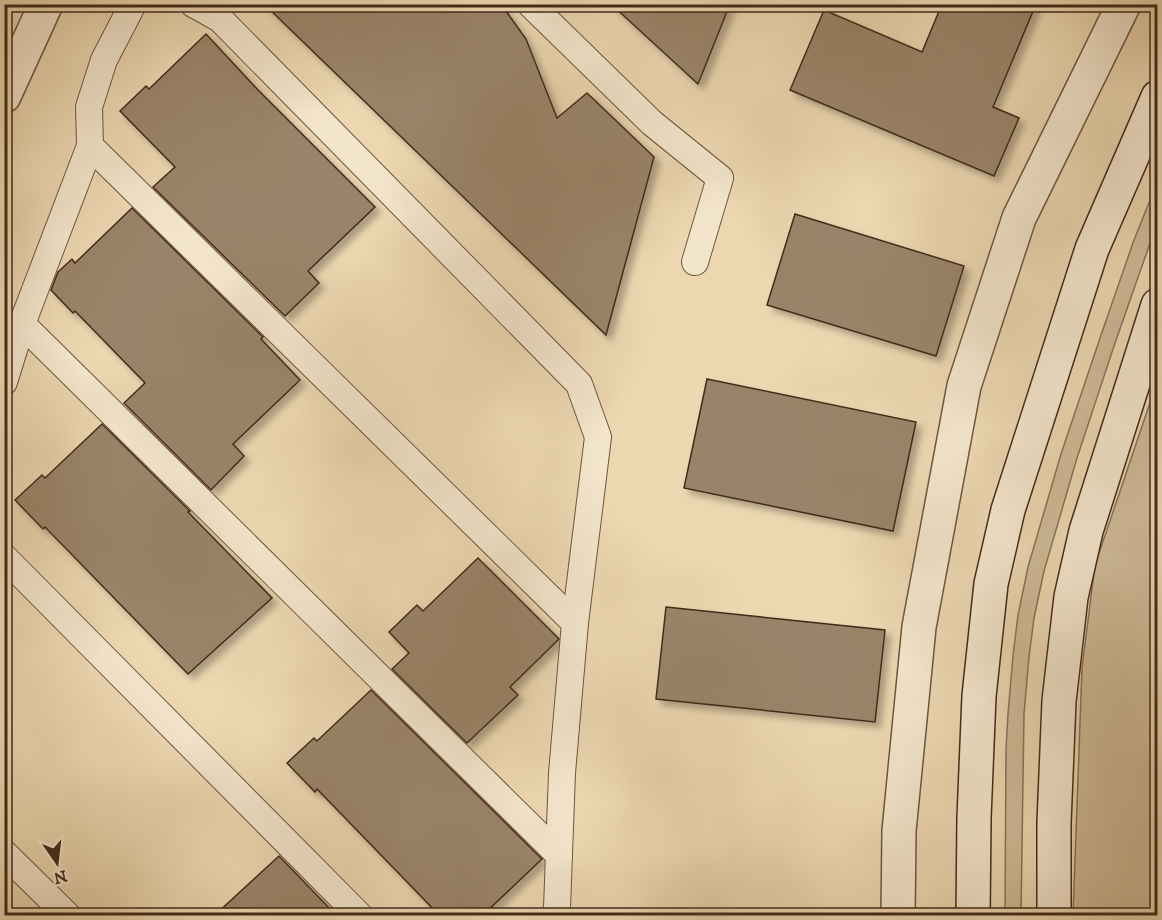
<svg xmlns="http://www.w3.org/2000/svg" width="1162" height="920" font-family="'IM FELL DW Pica',serif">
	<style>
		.green { fill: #cfba98; stroke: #88725a; stroke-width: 1.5 }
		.building { fill: #9a8469; stroke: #422b1b; stroke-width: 1.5; filter: url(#shadow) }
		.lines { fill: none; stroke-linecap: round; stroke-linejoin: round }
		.lane-casing { stroke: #6c5640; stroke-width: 28 }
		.street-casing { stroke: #6c5640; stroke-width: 36 }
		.secondary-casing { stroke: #422b1b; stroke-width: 36 }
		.lane { stroke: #f3e5cc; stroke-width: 26 }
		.street { stroke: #f3e5cc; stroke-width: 33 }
		.secondary { stroke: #f3e5cc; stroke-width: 33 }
	</style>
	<defs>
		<filter id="shadow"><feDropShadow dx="5.5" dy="5.5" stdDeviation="3" flood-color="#0004"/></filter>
	</defs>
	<rect width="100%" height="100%" fill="#ecd7b1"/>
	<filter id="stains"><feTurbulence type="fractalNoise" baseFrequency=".00333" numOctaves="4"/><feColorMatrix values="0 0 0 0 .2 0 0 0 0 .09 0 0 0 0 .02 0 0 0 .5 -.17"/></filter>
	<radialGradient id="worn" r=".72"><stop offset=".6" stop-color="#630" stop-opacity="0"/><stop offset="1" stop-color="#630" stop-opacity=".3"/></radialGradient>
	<!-- green -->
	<g class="green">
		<path d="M 1157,183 L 1157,225 L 1149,246 L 1115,343 L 1077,458 L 1044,571 L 1034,618 L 1029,657 L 1024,714 L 1021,915 L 1005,915 L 1006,750 L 1008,714 L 1013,656 L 1018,615 L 1028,567 L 1061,454 L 1100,338 L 1134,240 Z"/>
		<path d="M 1157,382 L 1157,915 L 1073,916 L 1082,668 L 1095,565 Z"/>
	</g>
	<!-- building -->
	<g class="building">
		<path d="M 264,4 L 501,4 L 526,39 L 557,118 L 587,93 L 654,157 L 606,335 Z"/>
		<path d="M 611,4 L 730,4 L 698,84 Z"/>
		<path d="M 942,4 L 1036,4 L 993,107 L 1019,118 L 994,176 L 790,90 L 824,10 L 922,52 Z"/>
		<path d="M 206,34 L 258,90 L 375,207 L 308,271 L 319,283 L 285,316 L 153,187 L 175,167 L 120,111 L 146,86 L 149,89 Z"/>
		<path d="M 132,208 L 263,337 L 261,339 L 300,380 L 233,444 L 244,456 L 211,490 L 124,403 L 145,383 L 75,311 L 73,313 L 51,290 L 58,272 L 72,259 L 75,263 Z"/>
		<path d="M 795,214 L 964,266 L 936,356 L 767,305 Z"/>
		<path d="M 707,379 L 916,422 L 893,531 L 684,488 Z"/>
		<path d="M 102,424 L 190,511 L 188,512 L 272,598 L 188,674 L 45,527 L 43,529 L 15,500 L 42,475 L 45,478 Z"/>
		<path d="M 478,558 L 559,639 L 510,687 L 518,695 L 467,743 L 392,669 L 409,653 L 389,632 L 417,605 L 423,611 Z"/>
		<path d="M 666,607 L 885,630 L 875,722 L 656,699 Z"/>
		<path d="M 371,690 L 542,859 L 483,915 L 439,915 L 317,789 L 315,792 L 287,763 L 314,738 L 317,741 Z"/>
		<path d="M 279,856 L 336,915 L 215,915 Z"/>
	</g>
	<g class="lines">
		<defs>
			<g id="lane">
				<path d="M 193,4 L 220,19 L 579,384 L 598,437 L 575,623 L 562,773 L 557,908 L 555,916"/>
				<path d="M 530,4 L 652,123 L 720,178 L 695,262"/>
				<path d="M 90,146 L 575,623"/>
				<path d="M 22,324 L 559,855"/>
				<path d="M 4,382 L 22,324 L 90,146 L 89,107 L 104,60 L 133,4"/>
				<path d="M 4,557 L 360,916"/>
				<path d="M 4,853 L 68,916"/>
			</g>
			<g id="street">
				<path d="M 4,96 L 46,4"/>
				<path d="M 898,916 L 899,831 L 919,627 L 964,386 L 1019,218 L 1124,4"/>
			</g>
			<g id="secondary">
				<path d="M 973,916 L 974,818 L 979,696 L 991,584 L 1008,510 L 1092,249 L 1158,97"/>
				<path d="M 1054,916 L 1054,823 L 1059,701 L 1071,597 L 1086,531 L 1158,305"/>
			</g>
		</defs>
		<!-- lane casing -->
		<use href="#lane" class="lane-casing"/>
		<!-- street casing -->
		<use href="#street" class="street-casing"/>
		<!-- secondary casing -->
		<use href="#secondary" class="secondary-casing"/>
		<!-- lane -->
		<use href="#lane" class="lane"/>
		<!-- street -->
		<use href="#street" class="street"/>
		<!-- secondary -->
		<use href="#secondary" class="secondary"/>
	</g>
	<!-- margin -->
	<rect width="1162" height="920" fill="none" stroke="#ecd7b1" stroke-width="24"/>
	<rect x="6" y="6" width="1150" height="908" fill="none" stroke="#422b1b" stroke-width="3"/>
	<rect x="12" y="12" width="1138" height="896" fill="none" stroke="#422b1b" stroke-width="1.5"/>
	<!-- north arrow -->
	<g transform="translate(57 863) rotate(166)" stroke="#f3e5cc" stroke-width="4.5" paint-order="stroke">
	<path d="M0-4.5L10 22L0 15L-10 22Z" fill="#422b1b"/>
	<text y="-9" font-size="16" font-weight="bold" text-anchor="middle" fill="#422b1b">N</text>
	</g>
	<rect width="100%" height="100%" filter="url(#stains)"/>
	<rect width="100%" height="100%" fill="url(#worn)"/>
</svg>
